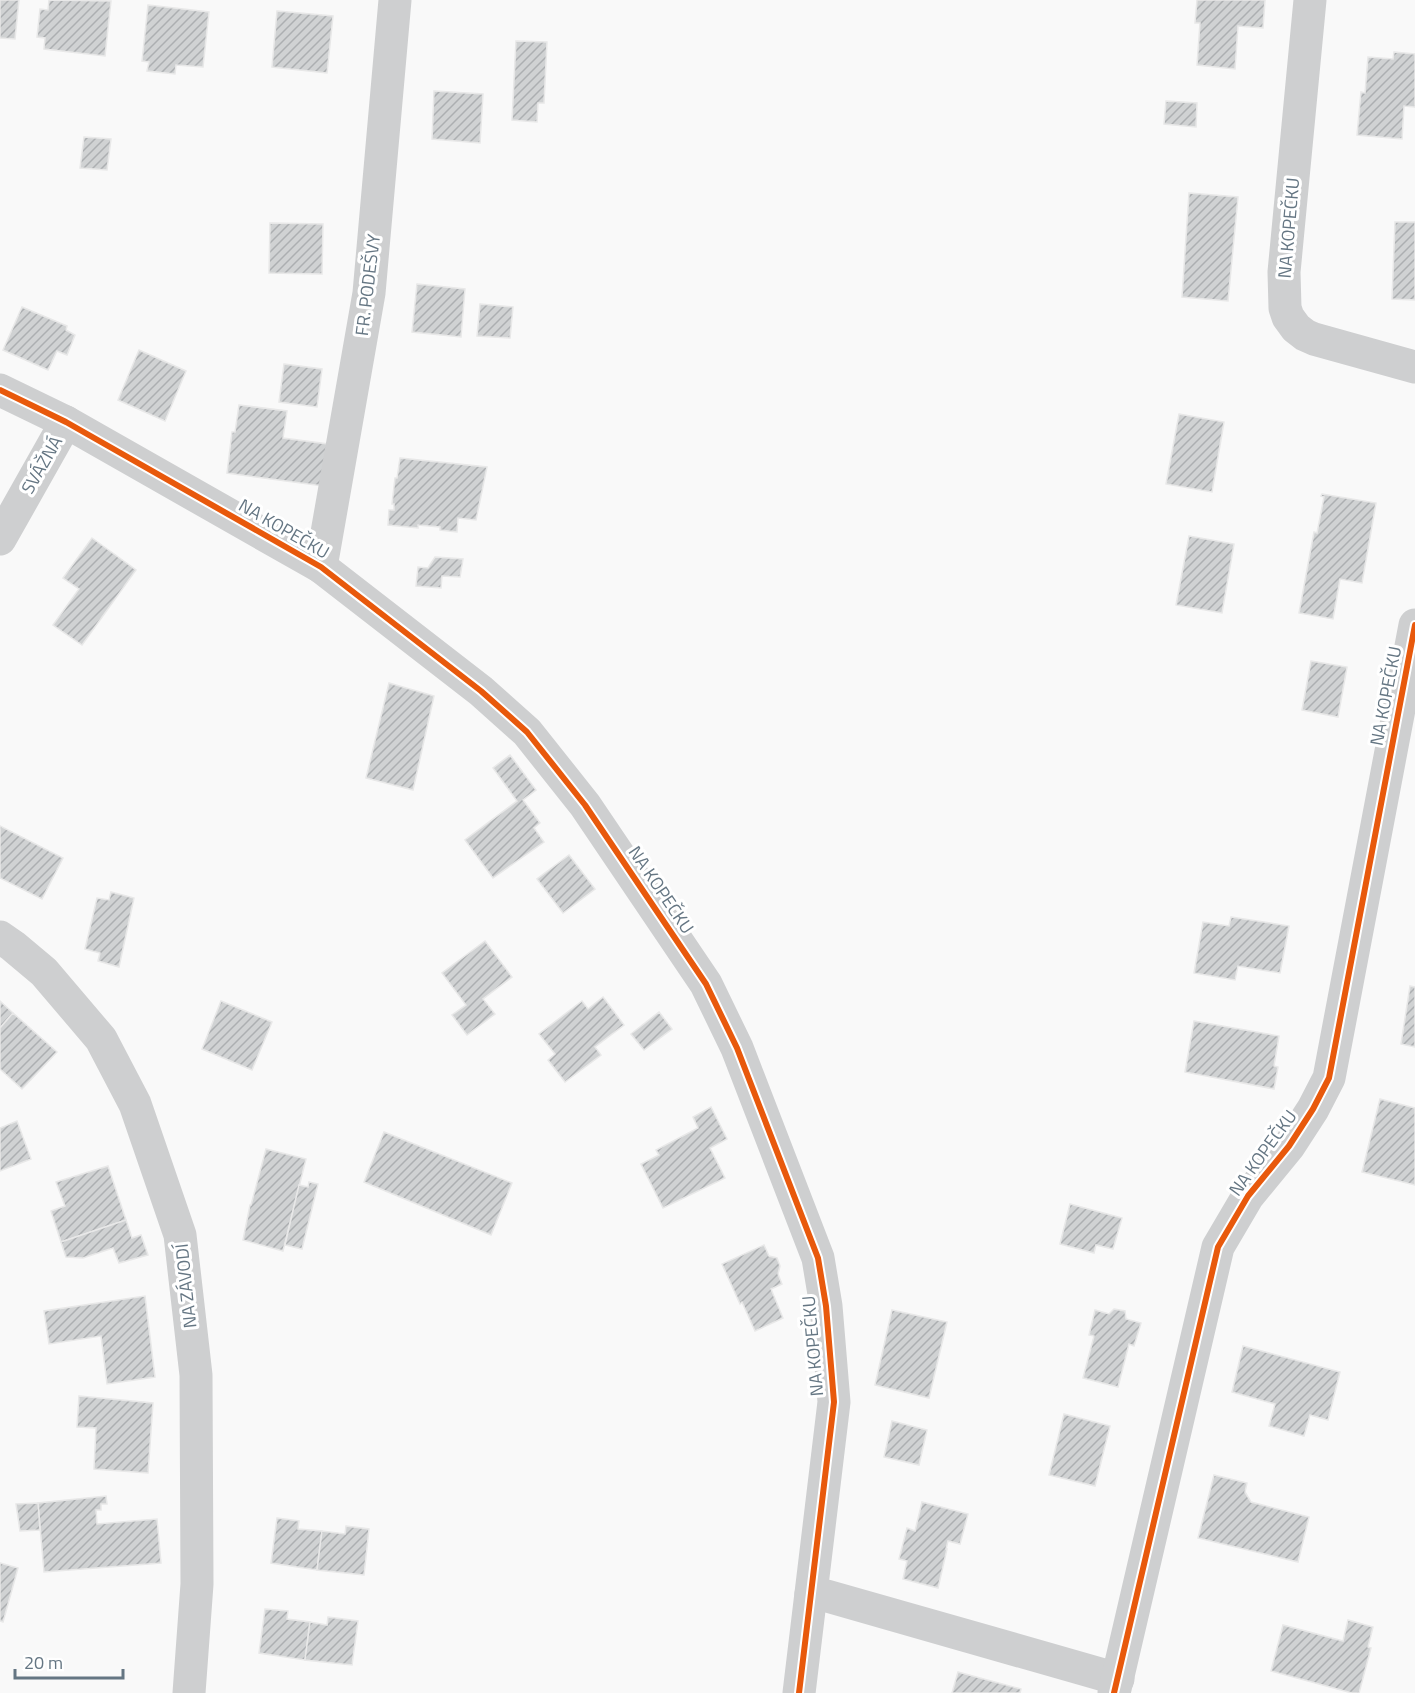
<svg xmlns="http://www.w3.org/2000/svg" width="1415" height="1693" font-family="'Titillium Web',sans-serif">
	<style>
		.building { fill: url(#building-hatch); stroke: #e8e8e8; stroke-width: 1.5 }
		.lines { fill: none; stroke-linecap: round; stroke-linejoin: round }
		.minor { stroke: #cecfd0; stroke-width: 33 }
		.cycleway-casing { stroke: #fff; stroke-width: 10 }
		.cycleway { stroke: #e8590c; stroke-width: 6 }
		.labels { text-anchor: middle; stroke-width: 6; stroke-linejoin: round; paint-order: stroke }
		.street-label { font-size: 18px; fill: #657683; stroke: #fff }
	</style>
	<defs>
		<pattern id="building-hatch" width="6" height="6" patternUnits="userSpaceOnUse" patternTransform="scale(1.5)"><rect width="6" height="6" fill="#d0d2d3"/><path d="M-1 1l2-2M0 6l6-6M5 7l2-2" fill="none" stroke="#acafb1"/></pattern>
	</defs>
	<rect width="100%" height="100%" fill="#f9f9f9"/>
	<!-- building -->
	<g class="building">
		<path d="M 0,0 L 19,0 L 15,39 L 0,38 Z"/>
		<path d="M 49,0 L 111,1 L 105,56 L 44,49 L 45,38 L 37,37 L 40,9 L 48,10 Z"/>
		<path d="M 1197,0 L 1265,0 L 1263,28 L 1238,26 L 1235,69 L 1197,65 L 1200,23 L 1195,23 Z"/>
		<path d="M 148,5 L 209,12 L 203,67 L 176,65 L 175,74 L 147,71 L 149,62 L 142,61 Z"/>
		<path d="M 277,11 L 333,16 L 327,73 L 272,67 Z"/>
		<path d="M 516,41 L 547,42 L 544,103 L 538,103 L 537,122 L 512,120 Z"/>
		<path d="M 1394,52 L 1415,54 L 1415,107 L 1404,106 L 1402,139 L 1357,135 L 1361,92 L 1365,93 L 1368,57 L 1393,59 Z"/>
		<path d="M 434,91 L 483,94 L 480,143 L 432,139 Z"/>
		<path d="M 1166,101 L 1197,103 L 1196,127 L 1164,124 Z"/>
		<path d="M 84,137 L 111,139 L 107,170 L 80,168 Z"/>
		<path d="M 1189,193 L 1238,197 L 1228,301 L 1182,297 Z"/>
		<path d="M 1395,222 L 1415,222 L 1415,300 L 1392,299 Z"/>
		<path d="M 270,223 L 323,224 L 322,274 L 269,273 Z"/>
		<path d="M 417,284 L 465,289 L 461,337 L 412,332 Z"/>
		<path d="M 480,304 L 513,307 L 510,338 L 477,336 Z"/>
		<path d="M 22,307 L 67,326 L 66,330 L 75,335 L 67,355 L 57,351 L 48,370 L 3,350 Z"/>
		<path d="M 139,350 L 186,371 L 165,421 L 118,400 Z"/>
		<path d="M 284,364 L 322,369 L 317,407 L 279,402 Z"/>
		<path d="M 239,405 L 287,411 L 283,438 L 328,444 L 323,486 L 227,473 L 232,432 L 235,432 Z"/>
		<path d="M 1179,414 L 1224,422 L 1212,492 L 1166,484 Z"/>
		<path d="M 400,458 L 487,467 L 476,520 L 458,518 L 457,532 L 440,530 L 440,527 L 418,525 L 418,528 L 388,525 L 389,510 L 394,510 L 394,504 L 392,504 L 395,478 L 397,478 Z"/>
		<path d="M 1322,494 L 1376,503 L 1362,583 L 1340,579 L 1333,619 L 1299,613 L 1314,532 L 1317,533 L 1324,497 L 1321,496 Z"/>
		<path d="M 1189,536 L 1234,544 L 1222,613 L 1176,605 Z"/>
		<path d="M 92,538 L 136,570 L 82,645 L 53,625 L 79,589 L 63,578 Z"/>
		<path d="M 435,557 L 463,559 L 460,577 L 442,576 L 441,588 L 416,586 L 418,567 L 428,568 Z"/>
		<path d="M 1311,661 L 1347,667 L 1338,717 L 1302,710 Z"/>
		<path d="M 389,683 L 434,696 L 413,790 L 366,778 Z"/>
		<path d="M 510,755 L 536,790 L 523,800 L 540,823 L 534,828 L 544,842 L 493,878 L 465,840 L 517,801 L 493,768 Z"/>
		<path d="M 0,826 L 63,858 L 42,899 L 0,878 Z"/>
		<path d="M 569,855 L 595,889 L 563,913 L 537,879 Z"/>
		<path d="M 111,892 L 134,898 L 119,967 L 98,961 L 100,953 L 85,949 L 97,898 L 109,900 Z"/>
		<path d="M 1231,917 L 1289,926 L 1280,973 L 1238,966 L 1235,980 L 1194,973 L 1203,922 L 1229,926 Z"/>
		<path d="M 485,941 L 512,977 L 483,999 L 495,1014 L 467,1035 L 452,1015 L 466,1005 L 442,973 Z"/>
		<path d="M 1410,986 L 1415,987 L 1415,1047 L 1401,1044 Z"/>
		<path d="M 603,997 L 624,1025 L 595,1047 L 601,1055 L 565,1082 L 548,1060 L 555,1054 L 539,1034 L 582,1001 L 588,1009 Z"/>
		<path d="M 0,1001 L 13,1013 L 0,1028 Z"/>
		<path d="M 221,1001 L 272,1022 L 252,1070 L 202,1049 Z"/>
		<path d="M 659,1012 L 672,1029 L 644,1050 L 631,1034 Z"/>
		<path d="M 13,1013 L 57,1052 L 22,1089 L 0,1069 L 0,1028 Z"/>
		<path d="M 1194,1021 L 1279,1036 L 1274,1066 L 1278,1067 L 1274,1089 L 1185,1072 Z"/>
		<path d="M 1380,1099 L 1415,1108 L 1415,1185 L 1362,1172 Z"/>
		<path d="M 711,1107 L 727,1139 L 710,1148 L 725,1178 L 663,1208 L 641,1164 L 659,1155 L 656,1150 L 698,1128 L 693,1117 Z"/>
		<path d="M 17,1121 L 31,1159 L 0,1171 L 0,1128 Z"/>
		<path d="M 384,1132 L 512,1183 L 491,1235 L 364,1182 Z"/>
		<path d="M 266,1149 L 306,1159 L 283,1251 L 243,1240 L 250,1205 L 251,1205 Z"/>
		<path d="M 108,1166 L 126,1220 L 61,1242 L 51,1211 L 65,1206 L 56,1182 Z"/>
		<path d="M 309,1182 L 318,1184 L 302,1249 L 285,1245 L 299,1185 L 308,1187 Z"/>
		<path d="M 1070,1204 L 1122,1218 L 1113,1249 L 1096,1245 L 1094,1253 L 1060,1244 Z"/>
		<path d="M 126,1220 L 132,1238 L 141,1235 L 148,1255 L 119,1263 L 113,1248 L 83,1258 L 66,1257 L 61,1242 Z"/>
		<path d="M 764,1245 L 769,1256 L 777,1258 L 780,1266 L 778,1274 L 782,1284 L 771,1289 L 783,1318 L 755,1331 L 742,1302 L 740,1304 L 722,1264 Z"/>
		<path d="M 145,1296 L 155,1377 L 107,1384 L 101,1336 L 49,1344 L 44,1311 Z"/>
		<path d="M 1114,1309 L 1125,1311 L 1126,1319 L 1141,1323 L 1134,1346 L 1129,1344 L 1118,1387 L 1083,1378 L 1094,1336 L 1089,1335 L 1095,1310 L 1109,1314 Z"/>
		<path d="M 892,1310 L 947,1322 L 929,1398 L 875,1385 Z"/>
		<path d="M 1243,1346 L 1340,1372 L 1328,1420 L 1310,1415 L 1304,1436 L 1269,1426 L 1275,1404 L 1232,1392 Z"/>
		<path d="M 79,1396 L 153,1403 L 148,1473 L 94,1469 L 96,1428 L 77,1427 Z"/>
		<path d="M 1064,1414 L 1110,1426 L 1095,1486 L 1049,1475 Z"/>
		<path d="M 892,1421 L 927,1430 L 919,1465 L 884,1457 Z"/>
		<path d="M 1214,1475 L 1247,1483 L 1245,1492 L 1251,1502 L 1309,1517 L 1298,1562 L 1198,1538 Z"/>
		<path d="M 106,1496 L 107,1504 L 101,1504 L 101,1510 L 96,1510 L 97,1524 L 157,1519 L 161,1563 L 44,1572 L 38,1503 Z"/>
		<path d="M 922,1502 L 968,1514 L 960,1544 L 948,1541 L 946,1549 L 947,1549 L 938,1588 L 903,1579 L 907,1561 L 899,1559 L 907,1528 L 915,1531 Z"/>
		<path d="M 38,1503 L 40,1530 L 20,1531 L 16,1504 Z"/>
		<path d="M 277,1518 L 299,1521 L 298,1529 L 322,1531 L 317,1570 L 271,1563 Z"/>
		<path d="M 346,1526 L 369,1529 L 364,1575 L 317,1570 L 322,1531 L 345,1534 Z"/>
		<path d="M 0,1563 L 18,1568 L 3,1622 L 0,1621 Z"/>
		<path d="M 265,1609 L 288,1611 L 287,1619 L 310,1622 L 305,1660 L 259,1653 Z"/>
		<path d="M 328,1617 L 358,1621 L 352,1665 L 305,1660 L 310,1622 L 327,1625 Z"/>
		<path d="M 1348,1620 L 1373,1627 L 1368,1647 L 1371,1648 L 1359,1693 L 1352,1693 L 1271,1671 L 1283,1625 L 1343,1641 Z"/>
		<path d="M 958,1672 L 1021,1689 L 1020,1693 L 952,1693 Z"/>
	</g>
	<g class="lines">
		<!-- minor -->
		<g class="minor">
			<path d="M 1310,0 L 1284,272 L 1285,308 L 1288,317 L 1296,328 L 1305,335 L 1314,339 L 1415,367"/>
			<path d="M 0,390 L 66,422 L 321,567 L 481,691 L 527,732 L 585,805 L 706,984 L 737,1048 L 818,1258 L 826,1306 L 834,1402 L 799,1693"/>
			<path d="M 0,539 L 66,422"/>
			<path d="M 321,567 L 369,293 L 395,0"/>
			<path d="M 0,937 L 13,946 L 44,972 L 101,1039 L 135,1104 L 180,1235 L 196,1375 L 197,1584 L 189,1693"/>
			<path d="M 811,1594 L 827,1596 L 1118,1679"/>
			<path d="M 1114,1693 L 1218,1247 L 1248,1196 L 1289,1146 L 1313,1109 L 1329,1078 L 1415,625"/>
		</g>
		<defs>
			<g id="cycleway">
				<path d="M 0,390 L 66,422 L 321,567 L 481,691 L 527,732 L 585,805 L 706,984 L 737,1048 L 818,1258 L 826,1306 L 834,1402 L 799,1693"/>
				<path d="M 1114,1693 L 1218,1247 L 1248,1196 L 1289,1146 L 1313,1109 L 1329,1078 L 1415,625"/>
			</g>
		</defs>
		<!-- cycleway casing -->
		<use href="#cycleway" class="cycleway-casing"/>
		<!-- cycleway -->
		<use href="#cycleway" class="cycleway"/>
	</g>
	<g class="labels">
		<!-- street labels -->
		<g class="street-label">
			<text transform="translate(1289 228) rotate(-85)" y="6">NA KOPEČKU</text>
			<text transform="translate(368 285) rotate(-83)" y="6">FR. PODEŠVY</text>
			<text transform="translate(42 465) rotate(-60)" y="6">SVÁŽNÁ</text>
			<text transform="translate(284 529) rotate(30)" y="6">NA KOPEČKU</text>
			<text transform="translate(1386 696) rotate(-79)" y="6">NA KOPEČKU</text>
			<text transform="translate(661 890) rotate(56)" y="6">NA KOPEČKU</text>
			<text transform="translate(1263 1153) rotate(-54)" y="6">NA KOPEČKU</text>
			<text transform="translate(186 1286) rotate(-96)" y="6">NA ZÁVODÍ</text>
			<text transform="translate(813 1346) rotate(-95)" y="6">NA KOPEČKU</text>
		</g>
	</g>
	<!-- scale -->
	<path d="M15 1669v9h108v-9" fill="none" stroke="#657683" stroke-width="3"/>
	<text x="24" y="1669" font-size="18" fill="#657683" stroke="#ffffff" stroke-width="4.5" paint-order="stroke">20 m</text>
</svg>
